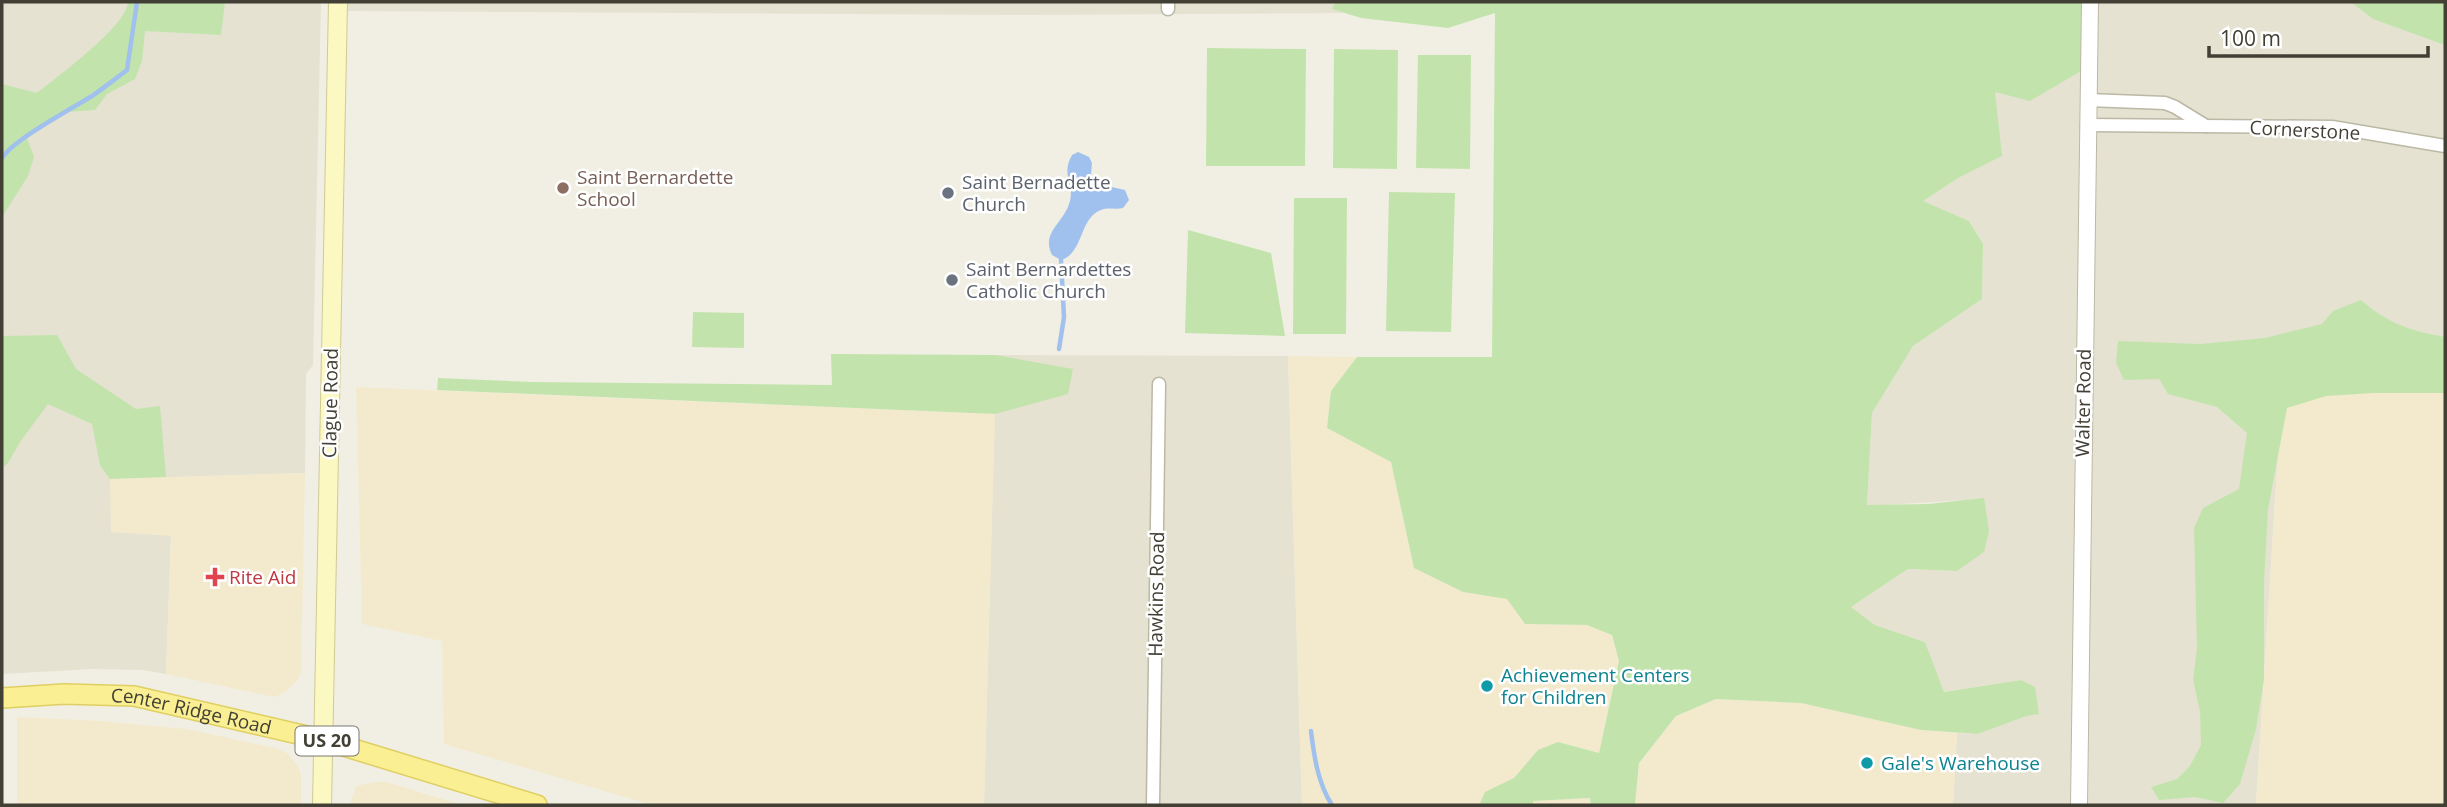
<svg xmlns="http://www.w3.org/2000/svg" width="2447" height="807" font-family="'Open Sans',sans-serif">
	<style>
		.residential { fill: #e5e2d1 }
		.commercial { fill: #f3eace }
		.green { fill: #c2e4ac }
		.water { fill: #a0c0ed }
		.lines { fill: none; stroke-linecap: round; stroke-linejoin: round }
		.stream { stroke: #a0c0ed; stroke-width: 4.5 }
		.minor-casing { stroke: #bcb8a6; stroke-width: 15 }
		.tertiary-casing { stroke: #bcb8a6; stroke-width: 18 }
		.secondary-casing { stroke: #d0ca94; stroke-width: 20 }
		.primary-casing { stroke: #dfcf63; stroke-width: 22 }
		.minor { stroke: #fff; stroke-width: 12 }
		.tertiary { stroke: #fff; stroke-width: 16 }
		.secondary { stroke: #fcf8c1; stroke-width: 18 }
		.primary { stroke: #faef92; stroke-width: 19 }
		.education-dot { fill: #8d6e63; stroke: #fff; stroke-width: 2.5 }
		.worship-dot { fill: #6b7280; stroke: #fff; stroke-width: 2.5 }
		.health-dot { fill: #e0444e; stroke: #fff; stroke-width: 2.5 }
		.culture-dot { fill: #0f9aa8; stroke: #fff; stroke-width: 2.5 }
		.labels { text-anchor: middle; stroke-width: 5; stroke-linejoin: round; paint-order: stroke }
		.shield { fill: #fff; stroke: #7b7971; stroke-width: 2 }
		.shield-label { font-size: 18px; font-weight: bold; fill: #423f34 }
		.street-label { font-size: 19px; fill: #423f34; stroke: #fff }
		.education-label { font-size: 19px; fill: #785e54; stroke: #fff; text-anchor: start }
		.worship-label { font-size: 19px; fill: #5b616d; stroke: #fff; text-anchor: start }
		.health-label { font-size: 19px; fill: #be3a42; stroke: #fff; text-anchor: start }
		.culture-label { font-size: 19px; fill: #0d838f; stroke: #fff; text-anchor: start }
	</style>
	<rect width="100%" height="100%" fill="#f1efe3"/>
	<!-- residential -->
	<g class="residential">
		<path d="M 2,2 L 321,2 L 313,365 L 306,374 L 305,473 L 110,479 L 171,535 L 166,674 L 142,670 L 92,669 L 2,674 Z"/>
		<path d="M 348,2 L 1335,2 L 1332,9 L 1345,13 L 1029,15 L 347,11 Z"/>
		<path d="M 2098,2 L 2445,2 L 2445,385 L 2282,389 L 2256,805 L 2088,805 Z"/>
		<path d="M 2083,70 L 2070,805 L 1953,805 L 1957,733 L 1978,734 L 2026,715 L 2038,714 L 2021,680 L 1943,692 L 1925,642 L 1875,625 L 1851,607 L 1908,569 L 1957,571 L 1984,499 L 1867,506 L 1872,413 L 1913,346 L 1982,299 L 1983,242 L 1969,221 L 1922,201 L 1958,178 L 1994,92 Z"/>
		<path d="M 996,355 L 1288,356 L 1302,805 L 984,805 Z"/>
	</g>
	<!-- commercial -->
	<g class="commercial">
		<path d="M 1288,356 L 1357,357 L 1331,391 L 1327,428 L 1391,462 L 1414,568 L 1463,592 L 1507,599 L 1525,624 L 1587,625 L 1612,635 L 1619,661 L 1599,753 L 1558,742 L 1538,750 L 1514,778 L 1485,793 L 1479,805 L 1302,805 Z"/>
		<path d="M 2445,385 L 2445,805 L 2256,805 L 2282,388 Z"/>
		<path d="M 356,387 L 995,414 L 984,805 L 652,805 L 444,744 L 442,641 L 362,624 Z"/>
		<path d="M 305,473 L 301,673 L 297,681 L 284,693 L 274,697 L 166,674 L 171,536 L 111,532 L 110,479 Z"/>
		<path d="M 1716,699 L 1801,703 L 1921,730 L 1957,733 L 1953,805 L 1616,805 L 1635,804 L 1639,763 L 1676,716 Z"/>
		<path d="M 17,717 L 101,721 L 187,729 L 275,748 L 287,753 L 298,766 L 301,774 L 301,805 L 17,805 Z"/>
		<path d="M 375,782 L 386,782 L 462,805 L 350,805 L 356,786 Z"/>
		<path d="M 1590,798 L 1591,805 L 1533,805 L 1533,801 Z"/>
	</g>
	<!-- green -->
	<g class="green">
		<path d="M 128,2 L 225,2 L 221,35 L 145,31 L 142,61 L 135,79 L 107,94 L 95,110 L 66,112 L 27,138 L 34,157 L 28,176 L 2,217 L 2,84 L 37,93 C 58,76 126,27 128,2 Z"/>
		<path d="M 1335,2 L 2086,2 L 2083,70 L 2030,101 L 1995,92 L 2002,156 L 1958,178 L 1923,201 L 1969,221 L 1983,243 L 1982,299 L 1913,346 L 1872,413 L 1867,505 L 1928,504 L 1984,498 L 1989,531 L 1984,552 L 1957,571 L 1908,569 L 1851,607 L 1875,625 L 1925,642 L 1944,692 L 2021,680 L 2035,687 L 2039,714 L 2026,716 L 1978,734 L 1921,730 L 1801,703 L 1716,699 L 1676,716 L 1639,763 L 1635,804 L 1591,805 L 1590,798 L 1533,801 L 1533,805 L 1479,805 L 1485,792 L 1514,778 L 1538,750 L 1558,742 L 1599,753 L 1619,661 L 1612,635 L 1587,625 L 1525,624 L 1507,599 L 1463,592 L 1414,568 L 1391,462 L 1327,428 L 1331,391 L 1357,357 L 1492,357 L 1495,13 L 1448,28 L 1361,18 L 1332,9 Z"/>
		<path d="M 2351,2 L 2445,2 L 2445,45 L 2373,19 Z"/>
		<path d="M 1207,48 L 1306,49 L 1305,166 L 1206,166 Z"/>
		<path d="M 1334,49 L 1398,50 L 1397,169 L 1333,168 Z"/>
		<path d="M 1418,55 L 1471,55 L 1470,169 L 1416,168 Z"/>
		<path d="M 1389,192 L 1455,193 L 1451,332 L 1386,331 Z"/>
		<path d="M 1294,198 L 1347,198 L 1346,334 L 1293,334 Z"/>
		<path d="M 1188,230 L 1271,253 L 1285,336 L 1185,333 Z"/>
		<path d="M 2361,300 C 2387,323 2411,331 2445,337 L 2445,393 L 2373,393 L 2326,396 L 2287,408 L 2268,509 L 2264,582 L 2264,679 L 2256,729 L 2240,784 L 2223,803 L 2195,797 L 2159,800 L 2151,787 L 2177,779 L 2190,766 L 2201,745 L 2200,711 L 2193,680 L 2197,648 L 2194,528 L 2203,508 L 2239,489 L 2247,433 L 2217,407 L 2168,394 L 2159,379 L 2124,380 L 2116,363 L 2118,341 L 2200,344 L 2265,338 L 2322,324 L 2333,311 Z"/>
		<path d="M 693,312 L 744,313 L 744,348 L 692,347 Z"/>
		<path d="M 57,335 L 76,369 L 136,409 L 160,406 L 166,477 L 110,479 L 100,465 L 92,424 L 48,404 L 20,442 L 8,463 L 2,468 L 2,336 Z"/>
		<path d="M 831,354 L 996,355 L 1073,369 L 1068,394 L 995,414 L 437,390 L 438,378 L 533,382 L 832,385 Z"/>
	</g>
	<!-- water -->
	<path class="water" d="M 1078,152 L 1089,157 L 1092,163 L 1091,174 L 1098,184 L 1125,190 L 1129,200 L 1123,208 C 1116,210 1108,207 1101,210 C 1079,218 1084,253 1061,260 L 1052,255 C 1041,233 1063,223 1069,204 C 1076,185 1060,176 1072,155 Z"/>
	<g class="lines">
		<!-- stream -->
		<g class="stream">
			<path d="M 2,158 C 13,140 71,109 92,96 C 104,88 115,79 127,70 L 137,2"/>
			<path d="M 1059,349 L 1064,317 L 1061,260"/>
			<path d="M 1311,731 C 1314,756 1318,784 1332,805"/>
		</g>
		<defs>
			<g id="minor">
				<path d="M 1168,9 L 1168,2"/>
				<path d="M 2088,100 L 2165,103 L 2175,107 L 2206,126"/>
				<path d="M 2087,125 L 2332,127 L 2445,146"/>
				<path d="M 1153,805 L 1159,384"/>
			</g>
			<path id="tertiary" d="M 2079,805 L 2090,2"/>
			<path id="secondary" d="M 322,805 L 338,2"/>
			<g id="primary">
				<path id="s1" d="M 2,698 L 64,694 L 134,696 L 324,740 L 537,805"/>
			</g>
		</defs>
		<!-- minor casing -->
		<use href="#minor" class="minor-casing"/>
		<!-- tertiary casing -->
		<use href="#tertiary" class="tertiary-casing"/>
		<!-- secondary casing -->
		<use href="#secondary" class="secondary-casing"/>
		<!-- primary casing -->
		<use href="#primary" class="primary-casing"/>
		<!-- minor -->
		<use href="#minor" class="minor"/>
		<!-- tertiary -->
		<use href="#tertiary" class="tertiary"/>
		<!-- secondary -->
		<use href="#secondary" class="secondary"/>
		<!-- primary -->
		<use href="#primary" class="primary"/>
	</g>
	<!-- markers -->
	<circle class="education-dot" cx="563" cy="188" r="7"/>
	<g class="worship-dot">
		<circle cx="948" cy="193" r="7"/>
		<circle cx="952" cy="280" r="7"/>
	</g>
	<path class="health-dot" d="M211.5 566.5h7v7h7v7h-7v7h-7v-7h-7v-7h7z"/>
	<g class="culture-dot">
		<circle cx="1487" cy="686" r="7"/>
		<circle cx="1867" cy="763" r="7"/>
	</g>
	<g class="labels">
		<!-- shield labels -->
		<rect class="shield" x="295.5" y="726.5" width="63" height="29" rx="5"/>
		<g class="shield-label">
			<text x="327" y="747">US 20</text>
		</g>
		<!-- street labels -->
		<g class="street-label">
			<text transform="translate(2305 130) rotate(3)" y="7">Cornerstone</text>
			<text transform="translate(330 403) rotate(-89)" y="7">Clague Road</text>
			<text transform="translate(2083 403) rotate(-89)" y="7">Walter Road</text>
			<text transform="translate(1156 594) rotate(-89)" y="7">Hawkins Road</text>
			<text dy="7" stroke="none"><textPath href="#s1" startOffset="191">Center Ridge Road</textPath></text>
		</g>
		<!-- education labels -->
		<g class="education-label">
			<text x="577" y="184">Saint Bernardette<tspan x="577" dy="22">School</tspan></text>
		</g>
		<!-- worship labels -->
		<g class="worship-label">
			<text x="962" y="189">Saint Bernadette<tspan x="962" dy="22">Church</tspan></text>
			<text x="966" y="276">Saint Bernardettes<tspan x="966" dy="22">Catholic Church</tspan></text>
		</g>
		<!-- health labels -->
		<g class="health-label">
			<text x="229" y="584">Rite Aid</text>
		</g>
		<!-- culture labels -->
		<g class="culture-label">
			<text x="1501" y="682">Achievement Centers<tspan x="1501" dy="22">for Children</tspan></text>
			<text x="1881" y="770">Gale's Warehouse</text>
		</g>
	</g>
	<!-- border -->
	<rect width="2447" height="807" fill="none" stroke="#423f34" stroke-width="7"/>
	<!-- scale -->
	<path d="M2209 46v10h219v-10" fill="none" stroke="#423f34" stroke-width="3.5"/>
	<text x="2220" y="46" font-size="21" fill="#423f34" stroke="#ffffff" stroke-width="5" paint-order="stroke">100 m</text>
</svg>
